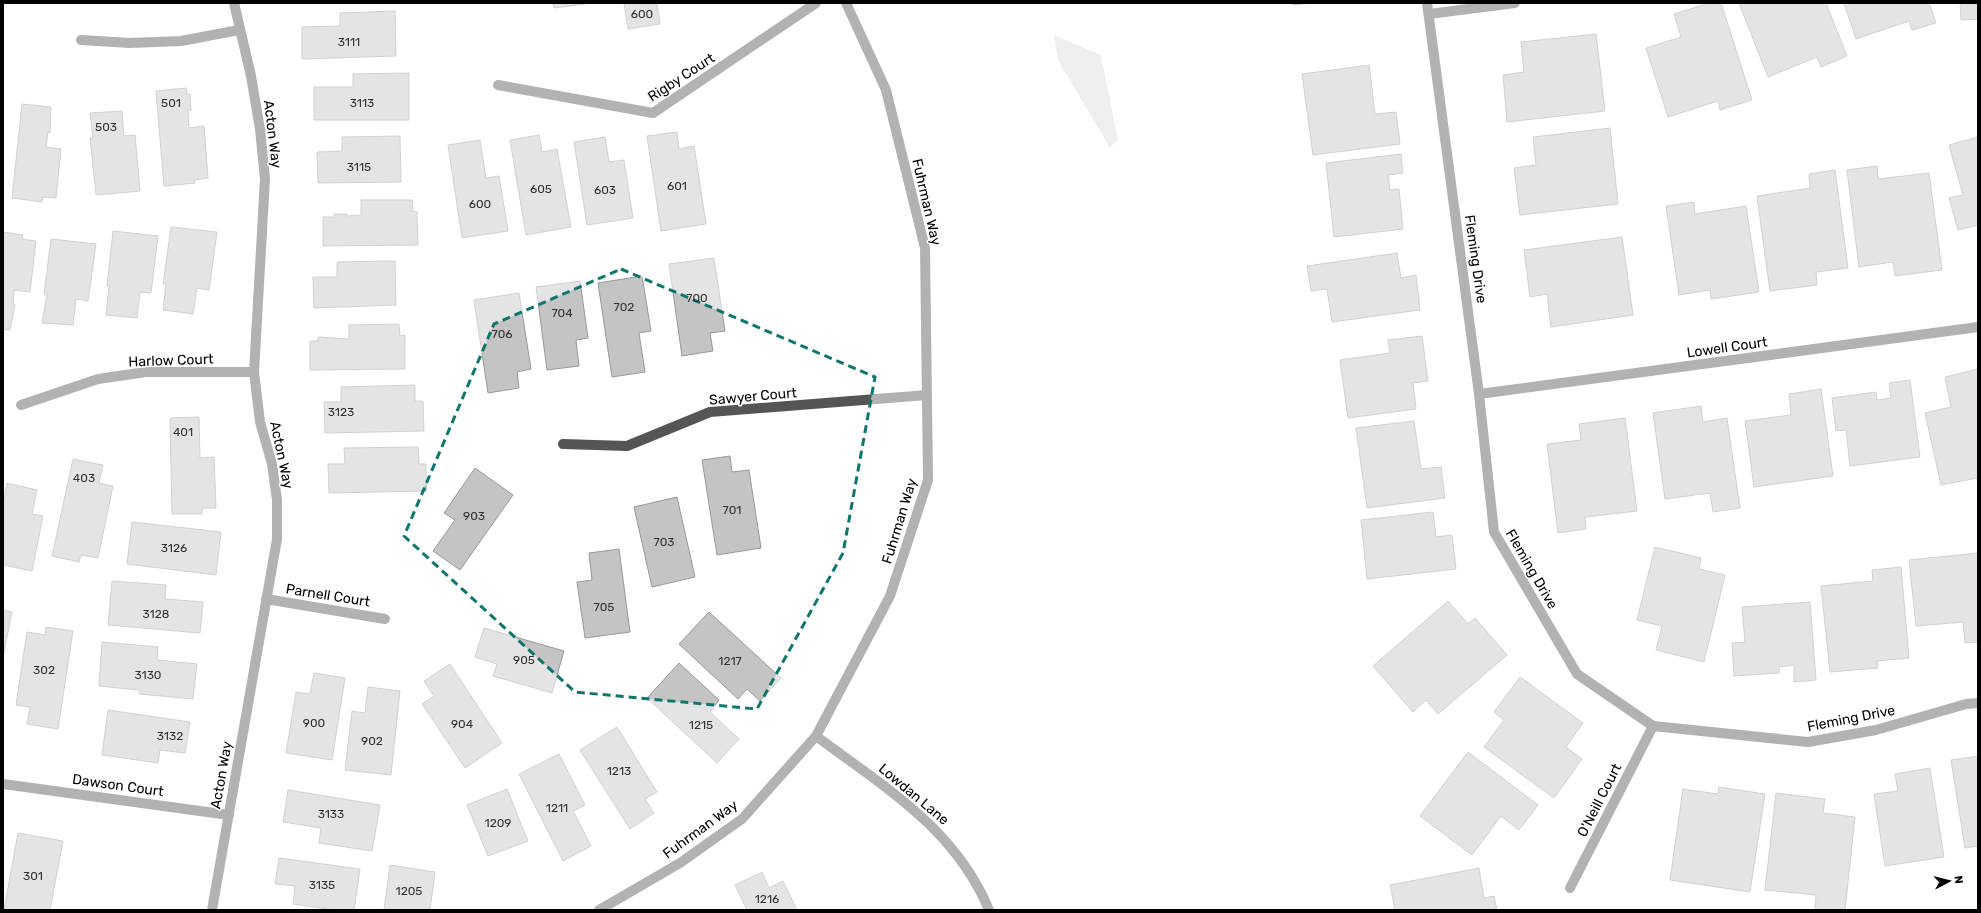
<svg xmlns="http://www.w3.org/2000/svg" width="1981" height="913" font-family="Rubik,sans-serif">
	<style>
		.green { fill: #dcdcdc }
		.building { fill: #c4c4c4; stroke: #999 }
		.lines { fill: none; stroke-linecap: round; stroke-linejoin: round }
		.minor { stroke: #555; stroke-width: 10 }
		.marked { fill: none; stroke: #0f766e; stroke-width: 3; stroke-dasharray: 8 5; stroke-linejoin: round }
		.labels { text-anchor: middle; stroke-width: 3; stroke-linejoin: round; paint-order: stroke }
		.number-label { font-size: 12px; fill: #313131 }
		.street-label { font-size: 14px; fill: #000; stroke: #fff }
	</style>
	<rect width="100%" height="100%" fill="#fff"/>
	<!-- green -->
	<path class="green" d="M 1054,35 L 1101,55 L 1118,139 L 1110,148 L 1058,60 Z"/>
	<!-- building -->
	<g class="building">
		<path d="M 553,3 L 586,3 L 586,4 L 554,8 Z"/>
		<path d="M 624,3 L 657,3 L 660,24 L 628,29 Z"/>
		<path d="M 1293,3 L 1311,3 L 1293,5 Z"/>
		<path d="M 1709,3 L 1721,3 L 1752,100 L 1720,110 L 1718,101 L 1668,117 L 1646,48 L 1681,37 L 1674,14 Z"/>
		<path d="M 1739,3 L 1826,3 L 1847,56 L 1821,67 L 1817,57 L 1768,77 Z"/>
		<path d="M 1844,3 L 1929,3 L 1936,23 L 1912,30 L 1909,21 L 1856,39 Z"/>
		<path d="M 1960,3 L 1978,3 L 1978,19 L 1961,20 Z"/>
		<path d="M 395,11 L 396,56 L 302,59 L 302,27 L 340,26 L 340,13 Z"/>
		<path d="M 1596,34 L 1605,111 L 1507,122 L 1503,75 L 1524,72 L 1521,42 Z"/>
		<path d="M 1369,65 L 1375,114 L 1396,112 L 1400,144 L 1313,155 L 1302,74 Z"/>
		<path d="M 409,73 L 409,120 L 314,120 L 314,87 L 353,87 L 353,74 Z"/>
		<path d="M 186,88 L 187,94 L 190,94 L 191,110 L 188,110 L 189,128 L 204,126 L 208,178 L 194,180 L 195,183 L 164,186 L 156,91 Z"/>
		<path d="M 22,104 L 51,107 L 50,133 L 48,132 L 46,147 L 61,149 L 56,198 L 43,197 L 42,202 L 12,198 Z"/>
		<path d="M 122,111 L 124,136 L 135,135 L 140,191 L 96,195 L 90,138 L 93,139 L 90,113 Z"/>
		<path d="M 1610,128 L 1618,204 L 1520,215 L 1514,168 L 1536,165 L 1533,137 Z"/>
		<path d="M 677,132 L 679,149 L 694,146 L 706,224 L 661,231 L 647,136 Z"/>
		<path d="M 539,135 L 542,152 L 557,149 L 571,227 L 526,235 L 510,140 Z"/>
		<path d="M 400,136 L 401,182 L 318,183 L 317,152 L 342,151 L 342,137 Z"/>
		<path d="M 605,137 L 609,162 L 624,160 L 633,218 L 587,225 L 574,142 Z"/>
		<path d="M 1978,137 L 1978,225 L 1958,230 L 1949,198 L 1963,195 L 1949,145 Z"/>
		<path d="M 480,140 L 486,178 L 499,176 L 508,231 L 462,238 L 448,145 Z"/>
		<path d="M 1401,154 L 1403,173 L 1388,175 L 1390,190 L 1399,189 L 1403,229 L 1334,237 L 1326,163 Z"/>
		<path d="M 1877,166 L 1878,179 L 1929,173 L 1942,270 L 1895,276 L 1893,262 L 1859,267 L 1847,170 Z"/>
		<path d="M 1835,170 L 1848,268 L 1816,272 L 1817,285 L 1770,291 L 1757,196 L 1810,188 L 1809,174 Z"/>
		<path d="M 361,200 L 412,200 L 413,211 L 417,212 L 418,245 L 323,246 L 323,217 L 334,217 L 334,214 L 347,214 L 347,216 L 361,215 Z"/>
		<path d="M 1694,202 L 1695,214 L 1746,206 L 1759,292 L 1711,299 L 1710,290 L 1679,295 L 1666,206 Z"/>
		<path d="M 171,227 L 217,232 L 209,290 L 197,288 L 193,314 L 163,310 L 166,284 L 163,284 Z"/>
		<path d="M 113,231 L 158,236 L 151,293 L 140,292 L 137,318 L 106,315 L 109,287 L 107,286 Z"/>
		<path d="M 3,232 L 23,235 L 22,239 L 36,241 L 30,292 L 14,290 L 13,304 L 15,305 L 10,330 L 3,329 Z"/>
		<path d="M 1622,237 L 1633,315 L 1551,327 L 1547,294 L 1530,297 L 1524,250 Z"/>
		<path d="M 51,239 L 96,244 L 88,301 L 76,299 L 73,325 L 42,323 L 47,295 L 44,294 Z"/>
		<path d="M 1397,253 L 1401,278 L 1416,275 L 1420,310 L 1332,322 L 1327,289 L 1311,291 L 1307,266 Z"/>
		<path d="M 714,258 L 725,331 L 710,333 L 713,351 L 682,356 L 669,264 Z"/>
		<path d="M 395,261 L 396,305 L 314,308 L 313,277 L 337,277 L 337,262 Z"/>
		<path d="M 642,276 L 651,331 L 639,333 L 645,372 L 612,377 L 598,283 Z"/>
		<path d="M 580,281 L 588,338 L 576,340 L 579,366 L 547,370 L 536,287 Z"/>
		<path d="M 519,293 L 531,369 L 517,372 L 519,388 L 488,393 L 474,300 Z"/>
		<path d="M 399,324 L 400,336 L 405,335 L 405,369 L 310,370 L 310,341 L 318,341 L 318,337 L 349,339 L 349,325 Z"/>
		<path d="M 1422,336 L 1428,381 L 1413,383 L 1416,409 L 1348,418 L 1340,360 L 1390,353 L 1388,340 Z"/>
		<path d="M 1978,369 L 1978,478 L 1941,485 L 1925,413 L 1951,407 L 1945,377 Z"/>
		<path d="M 1910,380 L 1920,457 L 1850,466 L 1846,430 L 1836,431 L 1832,398 L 1876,392 L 1877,400 L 1891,398 L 1889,383 Z"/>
		<path d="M 415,385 L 415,401 L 423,401 L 424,431 L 325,433 L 324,402 L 341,402 L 341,387 Z"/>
		<path d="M 1821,389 L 1833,476 L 1754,487 L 1745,421 L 1791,415 L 1789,394 Z"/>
		<path d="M 1701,406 L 1703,422 L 1727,418 L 1740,508 L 1713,512 L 1710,493 L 1665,499 L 1653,413 Z"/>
		<path d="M 199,417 L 200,458 L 214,457 L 216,508 L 202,508 L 202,514 L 172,514 L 170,418 Z"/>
		<path d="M 1625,418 L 1637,511 L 1585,517 L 1586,529 L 1558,533 L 1547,444 L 1581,440 L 1579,424 Z"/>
		<path d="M 1414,421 L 1421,469 L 1441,467 L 1445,498 L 1367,508 L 1356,428 Z"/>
		<path d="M 418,447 L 419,464 L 426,464 L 426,491 L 329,493 L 328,464 L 345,464 L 344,448 Z"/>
		<path d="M 730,456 L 732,472 L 749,470 L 761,548 L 717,555 L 702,460 Z"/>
		<path d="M 73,459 L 103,465 L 99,483 L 113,486 L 98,558 L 81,555 L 79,562 L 52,556 Z"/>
		<path d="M 475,468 L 513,495 L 460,570 L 433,551 L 455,520 L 444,513 Z"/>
		<path d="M 7,483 L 37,490 L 32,514 L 43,516 L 32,571 L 3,565 L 3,502 Z"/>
		<path d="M 677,497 L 695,577 L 652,587 L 634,507 Z"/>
		<path d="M 1433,512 L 1436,537 L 1452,535 L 1456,569 L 1367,579 L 1361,520 Z"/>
		<path d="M 132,522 L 221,532 L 216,575 L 127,564 Z"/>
		<path d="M 1655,547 L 1701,558 L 1699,569 L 1725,575 L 1704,662 L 1656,650 L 1662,626 L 1637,620 Z"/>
		<path d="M 619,549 L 630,632 L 585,638 L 577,582 L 592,580 L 589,553 Z"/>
		<path d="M 1978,553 L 1978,642 L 1965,643 L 1963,622 L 1916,626 L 1909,560 Z"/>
		<path d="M 1901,567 L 1909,658 L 1877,661 L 1878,668 L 1830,672 L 1821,586 L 1873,581 L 1872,570 Z"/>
		<path d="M 112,581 L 166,585 L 165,599 L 203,602 L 200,633 L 108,625 Z"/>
		<path d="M 1448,601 L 1468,624 L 1475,618 L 1507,655 L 1438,714 L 1426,700 L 1413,712 L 1373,666 Z"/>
		<path d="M 1810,602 L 1816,680 L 1794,682 L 1794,665 L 1779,667 L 1779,673 L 1734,676 L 1732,643 L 1745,642 L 1742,607 Z"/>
		<path d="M 3,610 L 12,612 L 3,657 Z"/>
		<path d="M 709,612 L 781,678 L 760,701 L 747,689 L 738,699 L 679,644 Z"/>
		<path d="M 46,627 L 73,631 L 58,729 L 27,724 L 30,707 L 16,705 L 27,632 L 45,635 Z"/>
		<path d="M 484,628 L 564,651 L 552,693 L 493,676 L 497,664 L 475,657 Z"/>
		<path d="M 102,642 L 158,647 L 157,660 L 197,664 L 193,699 L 139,694 L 139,690 L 99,686 Z"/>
		<path d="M 679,663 L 719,700 L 710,712 L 739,739 L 717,763 L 647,698 Z"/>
		<path d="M 450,664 L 502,743 L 465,768 L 422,704 L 434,696 L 424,681 Z"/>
		<path d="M 314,673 L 345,678 L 332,760 L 286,753 L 296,692 L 310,694 Z"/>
		<path d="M 1520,677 L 1583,723 L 1566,747 L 1582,759 L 1554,798 L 1484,747 L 1504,720 L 1494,712 Z"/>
		<path d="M 368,687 L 400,691 L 391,775 L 345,770 L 352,711 L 365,713 Z"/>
		<path d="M 108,710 L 190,722 L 185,753 L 160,750 L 158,763 L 102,755 Z"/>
		<path d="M 617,727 L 657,792 L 645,799 L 654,813 L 630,829 L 580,750 Z"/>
		<path d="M 1468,752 L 1538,805 L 1519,830 L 1501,816 L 1472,855 L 1420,816 Z"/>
		<path d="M 559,754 L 585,805 L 573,811 L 591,846 L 563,861 L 519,774 Z"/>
		<path d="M 1978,756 L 1978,846 L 1965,848 L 1951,760 Z"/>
		<path d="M 1930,768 L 1944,857 L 1885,866 L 1874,794 L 1898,791 L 1895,774 Z"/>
		<path d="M 1719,787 L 1765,794 L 1750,892 L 1670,880 L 1683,789 L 1718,794 Z"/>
		<path d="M 507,789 L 528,841 L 488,856 L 467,805 Z"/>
		<path d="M 288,790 L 380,805 L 372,851 L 319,843 L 321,828 L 283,822 Z"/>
		<path d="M 1776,793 L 1825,799 L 1823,813 L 1855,817 L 1845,910 L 1815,910 L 1816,895 L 1765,890 Z"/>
		<path d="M 18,833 L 63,841 L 50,910 L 4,910 Z"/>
		<path d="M 279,858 L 360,869 L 354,910 L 335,910 L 293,904 L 295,886 L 275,884 Z"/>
		<path d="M 390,865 L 435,872 L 430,910 L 384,910 Z"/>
		<path d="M 1479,868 L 1484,898 L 1494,896 L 1497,910 L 1395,910 L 1390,885 Z"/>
		<path d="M 762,872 L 769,888 L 783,881 L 797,910 L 747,910 L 735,885 Z"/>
	</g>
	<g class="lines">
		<!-- minor -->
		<g class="minor">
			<path d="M 1427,3 L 1479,394 L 1494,532 L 1577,674 L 1653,726 L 1808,742 L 1876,730 L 1966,704 L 1978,703"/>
			<path d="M 1429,14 L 1515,3"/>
			<path d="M 81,40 L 130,43 L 181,41 L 239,30"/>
			<path d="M 498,85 L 653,113 L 816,3"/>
			<path d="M 1479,394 L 1978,327"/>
			<path d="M 21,405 L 98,379 L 146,372 L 254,372"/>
			<path d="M 563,444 L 627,446 L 710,412 L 927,395"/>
			<path d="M 266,599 L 385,619"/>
			<path d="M 816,736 C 884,787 955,828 989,910"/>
			<path d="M 3,784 L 229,815"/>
			<path d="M 1570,888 L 1653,726"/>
			<path d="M 212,910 L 277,539 L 277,500 L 272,464 L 260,422 L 254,372 L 265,179 L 260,129 L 251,76 L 234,3"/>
			<path d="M 599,910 L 680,863 L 742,819 L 816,736 L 890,596 L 928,480 L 925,248 L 886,90 L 846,3"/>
		</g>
	</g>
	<!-- marked area -->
	<path d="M0 0H1981V913H0ZM 621,269 L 875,377 L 843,553 L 757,709 L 575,692 L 404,536 L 494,324 Z" fill="#fff" fill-opacity=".55" fill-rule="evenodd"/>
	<path class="marked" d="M 621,269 L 875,377 L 843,553 L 757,709 L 575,692 L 404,536 L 494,324 Z"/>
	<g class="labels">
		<!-- number labels -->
		<g class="number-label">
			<text x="642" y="18">600</text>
			<text x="349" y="46">3111</text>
			<text x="171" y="107">501</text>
			<text x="362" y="107">3113</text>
			<text x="106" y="131">503</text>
			<text x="359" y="171">3115</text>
			<text x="677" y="190">601</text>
			<text x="541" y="193">605</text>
			<text x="605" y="194">603</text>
			<text x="480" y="208">600</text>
			<text x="697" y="302">700</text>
			<text x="624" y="311">702</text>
			<text x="562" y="317">704</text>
			<text x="502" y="338">706</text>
			<text x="341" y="416">3123</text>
			<text x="183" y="436">401</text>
			<text x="84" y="482">403</text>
			<text x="732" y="514">701</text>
			<text x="474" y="520">903</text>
			<text x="664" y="546">703</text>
			<text x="174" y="552">3126</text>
			<text x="604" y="611">705</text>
			<text x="156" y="618">3128</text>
			<text x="524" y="664">905</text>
			<text x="730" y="665">1217</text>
			<text x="44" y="674">302</text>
			<text x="148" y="679">3130</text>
			<text x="314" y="727">900</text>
			<text x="462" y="728">904</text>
			<text x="701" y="729">1215</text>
			<text x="170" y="740">3132</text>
			<text x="372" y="745">902</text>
			<text x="619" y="775">1213</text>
			<text x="557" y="812">1211</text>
			<text x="331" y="818">3133</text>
			<text x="498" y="827">1209</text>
			<text x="33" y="880">301</text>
			<text x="322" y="889">3135</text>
			<text x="409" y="895">1205</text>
			<text x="767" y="903">1216</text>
		</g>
		<!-- street labels -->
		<g class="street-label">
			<text transform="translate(681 77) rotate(-33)" y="5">Rigby Court</text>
			<text transform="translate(273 134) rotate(83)" y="5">Acton Way</text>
			<text transform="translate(927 202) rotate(77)" y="5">Fuhrman Way</text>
			<text transform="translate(1476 259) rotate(82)" y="5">Fleming Drive</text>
			<text transform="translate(1727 347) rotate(-8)" y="5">Lowell Court</text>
			<text transform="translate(171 360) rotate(-2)" y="5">Harlow Court</text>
			<text transform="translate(753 396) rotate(-5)" y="5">Sawyer Court</text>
			<text transform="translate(282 455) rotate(78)" y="5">Acton Way</text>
			<text transform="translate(899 521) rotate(-73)" y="5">Fuhrman Way</text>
			<text transform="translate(1532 569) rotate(60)" y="5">Fleming Drive</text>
			<text transform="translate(328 595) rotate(9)" y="5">Parnell Court</text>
			<text transform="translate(1851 718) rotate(-11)" y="5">Fleming Drive</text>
			<text transform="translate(221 775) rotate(-80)" y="5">Acton Way</text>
			<text transform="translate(118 785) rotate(8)" y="5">Dawson Court</text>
			<text transform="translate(914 794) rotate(40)" y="5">Lowdan Lane</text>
			<text transform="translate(1599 800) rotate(-63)" y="5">O'Neill Court</text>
			<text transform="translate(700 829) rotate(-36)" y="5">Fuhrman Way</text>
		</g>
	</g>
	<!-- border -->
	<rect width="1981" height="913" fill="none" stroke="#000000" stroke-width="8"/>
	<!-- north arrow -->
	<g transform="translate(1949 881) rotate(83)" stroke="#ffffff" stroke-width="3" paint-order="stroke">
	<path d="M0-3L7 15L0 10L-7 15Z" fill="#000000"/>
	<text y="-6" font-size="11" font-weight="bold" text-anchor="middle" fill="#000000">N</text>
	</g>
</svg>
